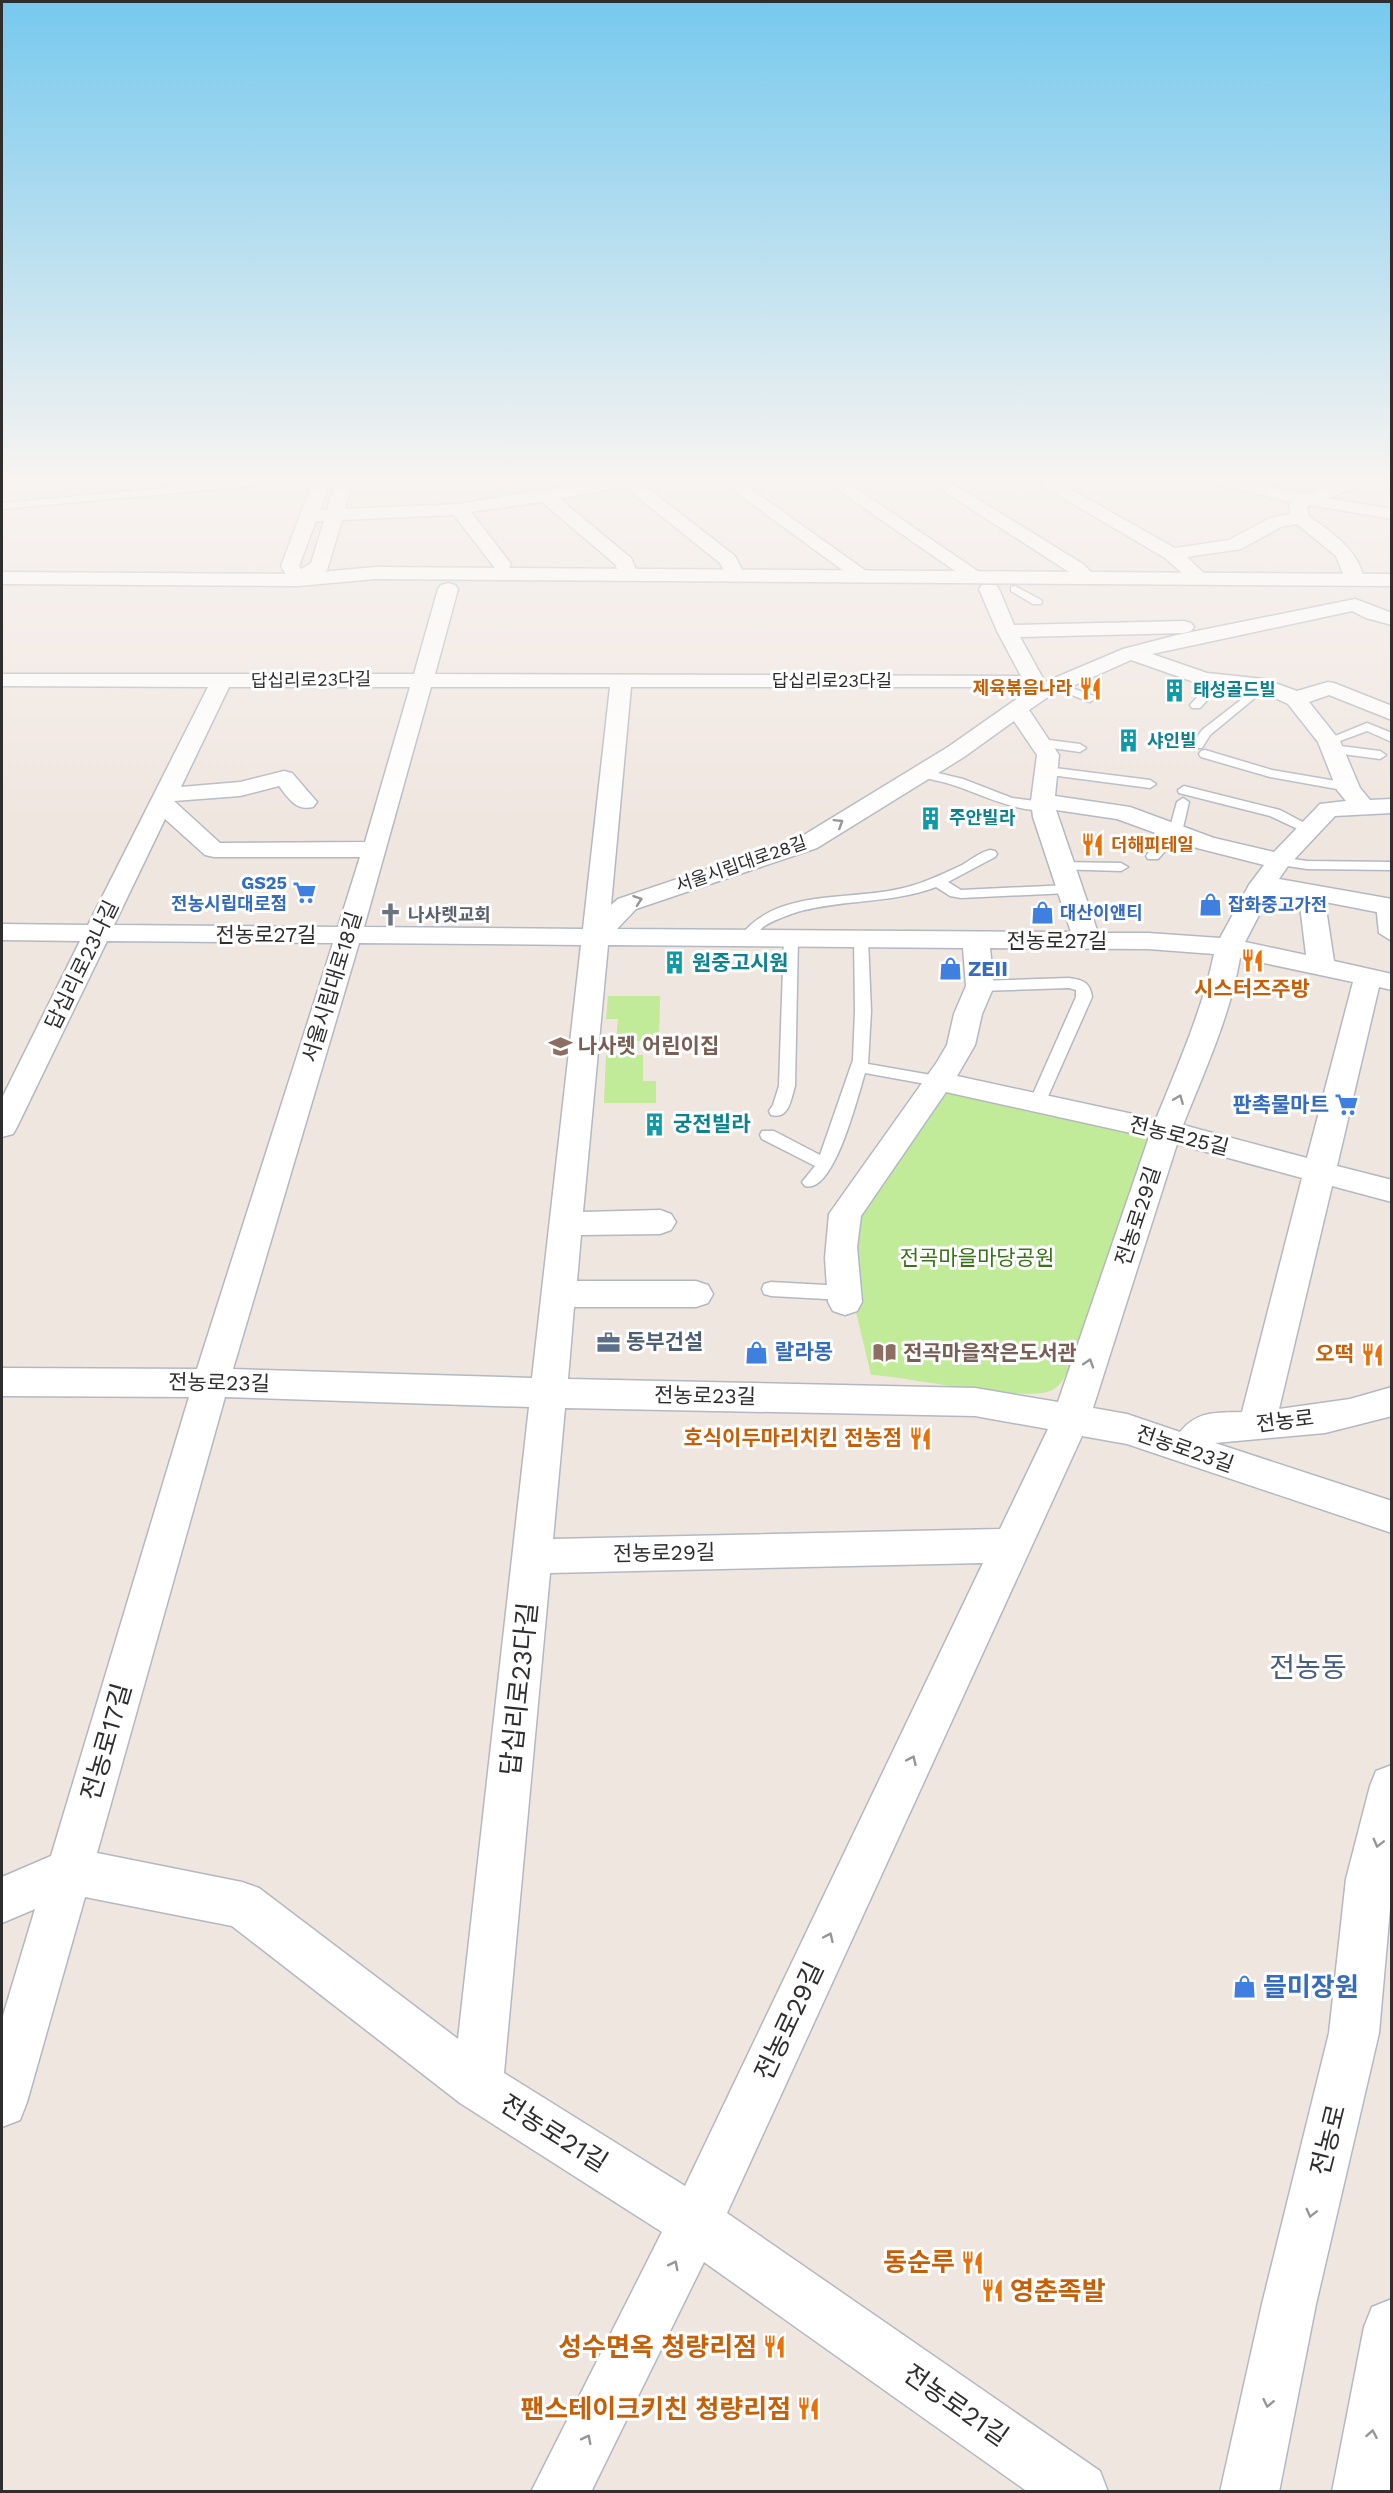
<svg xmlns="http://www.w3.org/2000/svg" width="1393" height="2493" font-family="'Work Sans','Noto Sans KR',sans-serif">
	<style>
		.green { fill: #c1ea99 }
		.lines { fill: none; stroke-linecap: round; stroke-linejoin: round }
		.service-casing { stroke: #b3b8c2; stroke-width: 3 }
		.minor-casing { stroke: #b3b8c2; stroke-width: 3 }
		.secondary-casing { stroke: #b3b8c2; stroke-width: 3 }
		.service { fill: #fff; fill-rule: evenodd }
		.minor { fill: #fff; fill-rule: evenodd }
		.secondary { fill: #fff; fill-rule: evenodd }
		.oneway { stroke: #969696 }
		.labels { text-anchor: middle; stroke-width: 6; stroke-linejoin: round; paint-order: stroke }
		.far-street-label { font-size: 18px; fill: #2e2e2e; stroke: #fff }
		.far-food-label { font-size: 18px; font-weight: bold; fill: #c56008; stroke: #fff; text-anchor: end }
		.far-culture-label { font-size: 18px; font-weight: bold; fill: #0d838f; stroke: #fff; text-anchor: start }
		.far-shop-label { font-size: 18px; font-weight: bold; fill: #366cbe; stroke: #fff; text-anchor: start }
		.far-worship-label { font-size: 18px; font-weight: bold; fill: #5b616d; stroke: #fff; text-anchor: start }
		.street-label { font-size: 21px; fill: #2e2e2e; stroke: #fff }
		.culture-label { font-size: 21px; font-weight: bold; fill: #0d838f; stroke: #fff; text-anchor: start }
		.shop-label { font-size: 21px; font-weight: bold; fill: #366cbe; stroke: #fff; text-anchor: start }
		.food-label { font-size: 21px; font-weight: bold; fill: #c56008; stroke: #fff; text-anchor: end }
		.education-label { font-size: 21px; font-weight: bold; fill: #785e54; stroke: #fff; text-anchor: start }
		.park-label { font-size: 21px; fill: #387315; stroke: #fff }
		.service-label { font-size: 21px; font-weight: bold; fill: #4e5e75; stroke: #fff; text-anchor: start }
		.near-street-label { font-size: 26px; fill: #2e2e2e; stroke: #fff }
		.near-shop-label { font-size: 26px; font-weight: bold; fill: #366cbe; stroke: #fff; text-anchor: start }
		.near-food-label { font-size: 26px; font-weight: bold; fill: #c56008; stroke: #fff; text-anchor: end }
		.near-quarter-label { font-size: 28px; fill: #495d83; stroke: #fff }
	</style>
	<rect width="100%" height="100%" fill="#f0e6e0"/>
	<!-- green -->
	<g class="green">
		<path d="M 608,996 L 660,996 L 659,1041 L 616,1041 L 618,1019 L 606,1019 Z"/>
		<path d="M 606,1055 L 643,1055 L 643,1081 L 656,1081 L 656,1103 L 604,1103 Z"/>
		<path d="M 941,1086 L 1154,1134 L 1073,1363 C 1068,1371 1062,1384 1054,1389 C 1030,1405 907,1376 871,1375 L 852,1295 L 855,1212 Z"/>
	</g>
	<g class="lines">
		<defs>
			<g id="service">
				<path d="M 262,476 L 275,476 L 253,486 L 2,509 L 2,503 L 251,480 Z"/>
				<path d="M 1015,586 L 1041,600 L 1042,602 L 1041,604 L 1033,604 L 1011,591 L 1011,587 Z"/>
				<path d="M 1208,677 L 1214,680 L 1211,696 L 1200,708 L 1192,708 L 1190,705 L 1199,695 L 1202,680 Z"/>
				<path d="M 1055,682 L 1094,696 L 1096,698 L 1090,702 L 1051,687 L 1051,683 Z"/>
				<path d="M 1264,682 L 1268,683 L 1268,687 L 1210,735 L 1202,748 L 1194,748 L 1192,745 L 1202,730 Z"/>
				<path d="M 1367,723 L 1392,733 L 1392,742 L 1367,731 L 1329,745 L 1323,741 Z"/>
				<path d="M 1041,739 L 1080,744 L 1086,748 L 1080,752 L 1037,746 L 1035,743 Z"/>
				<path d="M 1332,745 L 1380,751 L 1386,755 L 1380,759 L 1328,752 L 1326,749 L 1328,746 Z"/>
				<path d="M 1205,750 L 1272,770 L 1348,783 L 1354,787 L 1348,791 L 1270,777 L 1201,757 L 1199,754 L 1201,751 Z"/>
				<path d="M 1047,767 L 1150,780 L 1156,784 L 1150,788 L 1043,774 L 1041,771 Z"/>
				<path d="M 921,769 L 963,779 L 1012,798 L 1043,802 L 1050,806 C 1034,821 971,790 953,785 C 941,781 929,779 917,776 L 915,773 Z"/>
				<path d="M 1184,786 L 1280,810 L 1316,829 L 1314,832 L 1304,832 L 1270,816 L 1179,793 L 1178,790 Z"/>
				<path d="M 1183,798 L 1189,802 L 1182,832 L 1158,859 L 1148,859 L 1146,856 L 1148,853 L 1169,831 L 1177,802 Z"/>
				<path d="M 990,850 L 995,851 L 997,854 L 995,857 L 948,882 L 961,890 L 1069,885 L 1076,889 L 1069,893 L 961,898 L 950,896 L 936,887 C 891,904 843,899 797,912 C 786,916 773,920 763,927 C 757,933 754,940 746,942 L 739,938 C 777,885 856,903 911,886 C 928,881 945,873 962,865 C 971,860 980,852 990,850 Z"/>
				<path d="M 1279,857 L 1307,861 L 1392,862 L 1392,870 L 1307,869 L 1274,864 L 1272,861 Z"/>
				<path d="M 1060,862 L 1121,863 L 1128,867 L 1121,871 L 1055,869 L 1053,866 L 1055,863 Z"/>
				<path d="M 1383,900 L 1390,904 L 1392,941 L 1379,933 L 1376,904 Z"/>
				<path d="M 791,934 L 798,938 L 795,1086 C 791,1099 789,1120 771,1115 L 769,1111 L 773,1105 L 779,1086 L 784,938 Z"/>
				<path d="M 861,935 L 868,939 L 871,1011 L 868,1064 L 937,1076 L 943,1077 L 945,1081 L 943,1085 L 937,1086 L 865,1073 C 858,1095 834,1195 805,1186 L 802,1182 L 815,1166 L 762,1139 L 760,1135 L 762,1131 L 774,1131 L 820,1155 L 853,1060 L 855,1011 L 854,939 Z"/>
				<path d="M 1069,978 C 1083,980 1090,982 1092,997 L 1045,1103 L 1043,1107 L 1031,1107 L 1029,1103 L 1076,997 L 1076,990 L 1069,988 L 980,991 L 972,986 L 980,981 Z"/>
				<path d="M 771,1282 L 844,1286 L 851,1288 L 853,1293 L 851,1298 L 844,1300 L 771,1296 L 764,1294 L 762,1289 L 764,1284 Z"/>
			</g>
			<g id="minor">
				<path d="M 315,476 L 332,476 L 320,510 L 327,510 L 337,476 L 354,476 L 345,509 L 459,504 L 606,479 L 607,476 L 658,476 L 656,480 L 641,483 L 735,556 L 745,575 L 742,579 L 728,579 L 720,563 L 630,491 L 621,487 L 560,499 L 631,558 L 638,574 L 635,578 L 621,578 L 615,564 L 542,502 L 471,512 L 511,564 L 509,568 L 495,568 L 454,515 L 342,520 L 327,570 L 305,584 L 291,584 L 281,566 ZM 316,521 L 324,521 L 311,563 L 301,569 L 299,566 Z"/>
				<path d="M 714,476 L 733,476 L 873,576 L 870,580 L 856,580 Z"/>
				<path d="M 818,476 L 838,476 L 985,576 L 982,580 L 968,580 Z"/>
				<path d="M 920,476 L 940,476 L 1083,564 L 1097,578 L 1094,582 L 1080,582 L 1069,572 Z"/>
				<path d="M 1026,476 L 1047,476 L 1175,548 L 1229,540 L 1270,518 L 1291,514 L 1289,505 L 1291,502 L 1198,480 L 1196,476 L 1226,476 L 1306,494 L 1352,476 L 1376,476 L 1374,480 L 1328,498 L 1392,509 L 1392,519 L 1310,505 L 1307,507 L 1309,516 C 1332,533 1359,550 1364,580 L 1361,584 L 1347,584 L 1336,556 L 1297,524 L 1281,527 L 1241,549 L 1187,557 L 1209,578 L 1206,582 L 1192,582 L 1165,558 Z"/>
				<path d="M 448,583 L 455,585 L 458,589 L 435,674 L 1021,676 L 997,631 L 979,589 L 982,585 L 996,585 L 999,589 L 1014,625 L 1184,621 L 1191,623 L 1194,627 L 1191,631 L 1184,633 L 1020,637 L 1045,682 L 1123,649 L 1177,635 L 1355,599 L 1392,613 L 1392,625 L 1366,618 L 1352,611 L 1152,654 L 1207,673 L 1264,679 L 1297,691 L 1328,682 L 1334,683 L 1392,706 L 1392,720 L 1329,695 L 1309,702 L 1340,741 L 1360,788 L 1370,800 L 1392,799 L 1392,813 L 1335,816 L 1288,866 L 1279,879 L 1392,899 L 1392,915 L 1325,902 L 1334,961 L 1392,974 L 1392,990 L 1379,987 L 1337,1166 L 1392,1180 L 1392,1202 L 1332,1186 L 1279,1409 L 1350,1399 L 1392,1387 L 1392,1416 L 1325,1433 L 1215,1443 L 1392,1501 L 1392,1533 L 1127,1444 L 1082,1436 L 727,2213 L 1100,2471 L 1108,2492 L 1028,2492 L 704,2262 L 591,2492 L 531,2492 L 662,2232 L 460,2103 L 232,1926 L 85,1897 L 27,2102 L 20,2120 L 2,2127 L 2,2019 L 35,1909 L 2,1923 L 2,1877 L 51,1856 L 189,1397 L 2,1396 L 2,1368 L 197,1369 L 333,943 L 107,941 L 17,1127 L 13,1134 L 2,1137 L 2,1098 L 80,941 L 2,940 L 2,924 L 88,925 L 208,687 L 2,686 L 2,674 L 414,674 L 438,589 L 441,585 ZM 1131,660 L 1197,683 L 1260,691 L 1288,704 L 1318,742 L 1337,790 L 1346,801 L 1320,804 L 1274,852 L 1214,838 L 1130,807 L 1055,796 L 1059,755 L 1029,710 L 1048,697 ZM 229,687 L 410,687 L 365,842 L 220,843 L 174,801 L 240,796 L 279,786 C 289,799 296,811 313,807 L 317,802 L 292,773 L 284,771 L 240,782 L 181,787 ZM 431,687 L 610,687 L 583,929 L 364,927 ZM 631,687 L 1006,687 L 1025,693 L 948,747 L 799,838 L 618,899 L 611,905 ZM 1014,721 L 1037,755 L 1031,801 L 1033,817 L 1071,932 L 617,929 L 636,909 L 817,848 L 964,757 ZM 1056,810 L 1117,819 L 1197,848 L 1264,865 L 1249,885 L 1220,938 L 1148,933 L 1098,933 ZM 165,819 L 205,855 L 214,857 L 360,857 L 338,927 L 114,925 ZM 1270,894 L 1299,897 L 1306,955 L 1245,942 ZM 359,943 L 581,945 L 532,1378 L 233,1369 ZM 608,945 L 963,948 L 966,986 L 954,1014 L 947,1045 L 937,1062 L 829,1214 L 825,1258 L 828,1302 L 833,1311 L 845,1315 L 857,1311 L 862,1302 L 857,1247 L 861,1216 L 946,1092 L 1149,1137 L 1058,1402 L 975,1388 L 568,1379 L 574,1307 L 696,1307 L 708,1303 L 713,1294 L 708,1285 L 696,1281 L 577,1281 L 581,1235 L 660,1234 L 671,1230 L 676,1222 L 671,1214 L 660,1210 L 583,1212 ZM 990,948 L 1148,949 L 1214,954 C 1202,1011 1178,1065 1156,1119 L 957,1076 L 975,1045 L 982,1014 L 994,986 ZM 1240,958 L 1353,982 L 1307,1158 L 1183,1125 C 1205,1070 1230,1016 1240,958 ZM 1177,1144 L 1302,1178 L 1242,1412 C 1216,1413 1198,1410 1180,1432 L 1127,1414 L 1093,1408 ZM 225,1397 L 529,1407 L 458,2039 L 259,1888 L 242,1882 L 97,1853 ZM 565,1408 L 975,1416 L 1048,1429 L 1000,1529 L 553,1539 ZM 983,1563 L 685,2186 L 504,2073 L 550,1573 Z"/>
			</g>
			<g id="secondary">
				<path d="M 375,567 L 1392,574 L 1392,586 L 375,579 L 298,586 L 2,584 L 2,572 L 298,574 Z"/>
				<path d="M 1392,1765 L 1392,1886 L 1379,2033 L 1316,2304 L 1279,2492 L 1220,2492 L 1262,2304 L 1329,2033 L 1346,1879 L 1370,1786 L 1376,1771 Z"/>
				<path d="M 1392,2299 L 1391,2492 L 1332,2492 L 1364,2327 L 1372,2307 Z"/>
			</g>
		</defs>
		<!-- service casing -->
		<use href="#service" class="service-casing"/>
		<!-- minor casing -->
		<use href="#minor" class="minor-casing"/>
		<!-- secondary casing -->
		<use href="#secondary" class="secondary-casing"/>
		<!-- service -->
		<use href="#service" class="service"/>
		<!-- minor -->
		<use href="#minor" class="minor"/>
		<!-- secondary -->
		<use href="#secondary" class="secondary"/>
	</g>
	<!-- one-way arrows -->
	<defs><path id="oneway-chevron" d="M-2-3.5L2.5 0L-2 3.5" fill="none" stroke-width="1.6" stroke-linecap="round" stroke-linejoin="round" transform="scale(1.5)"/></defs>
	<g class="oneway">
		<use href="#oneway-chevron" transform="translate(839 823) rotate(-32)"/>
		<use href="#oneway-chevron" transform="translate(638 900) rotate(-19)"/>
		<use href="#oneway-chevron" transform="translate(1179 1099) rotate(-68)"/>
		<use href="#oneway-chevron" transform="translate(1089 1363) rotate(-72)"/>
		<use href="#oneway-chevron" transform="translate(912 1760) rotate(-65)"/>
		<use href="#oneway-chevron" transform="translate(1378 1843) rotate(104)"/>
		<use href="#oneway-chevron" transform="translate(829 1937) rotate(-65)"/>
		<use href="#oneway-chevron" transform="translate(1311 2213) rotate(104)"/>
		<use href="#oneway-chevron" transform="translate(674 2265) rotate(-63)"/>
		<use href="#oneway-chevron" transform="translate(1268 2403) rotate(102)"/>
		<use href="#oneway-chevron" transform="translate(1372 2434) rotate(-80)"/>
		<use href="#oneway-chevron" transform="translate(587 2439) rotate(-63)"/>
	</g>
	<!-- sky -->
	<linearGradient id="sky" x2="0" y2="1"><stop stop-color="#76c9ee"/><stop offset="0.58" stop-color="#f8f4f1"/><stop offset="1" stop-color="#f8f4f1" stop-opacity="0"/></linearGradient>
	<rect width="1393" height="825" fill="url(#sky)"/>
	<!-- icons -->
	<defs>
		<symbol id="restaurant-bare" viewBox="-9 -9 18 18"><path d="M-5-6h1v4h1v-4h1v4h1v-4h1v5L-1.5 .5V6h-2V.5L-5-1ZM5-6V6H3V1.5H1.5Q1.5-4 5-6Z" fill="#e8710a" stroke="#fff" stroke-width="2.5" paint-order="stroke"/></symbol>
		<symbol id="building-bare" viewBox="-9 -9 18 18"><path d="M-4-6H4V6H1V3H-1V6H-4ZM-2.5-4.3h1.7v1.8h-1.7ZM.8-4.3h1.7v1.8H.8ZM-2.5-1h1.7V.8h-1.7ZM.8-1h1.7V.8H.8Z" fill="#0f9aa8" stroke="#fff" stroke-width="2.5" paint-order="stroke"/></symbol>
		<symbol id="supermarket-bare" viewBox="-9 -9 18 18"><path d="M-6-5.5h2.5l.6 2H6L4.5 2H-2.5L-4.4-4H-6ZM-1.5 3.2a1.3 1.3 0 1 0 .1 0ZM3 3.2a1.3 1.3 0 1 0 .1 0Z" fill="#3f7fe0" stroke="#fff" stroke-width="2.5" paint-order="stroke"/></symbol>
		<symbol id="shop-bare" viewBox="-9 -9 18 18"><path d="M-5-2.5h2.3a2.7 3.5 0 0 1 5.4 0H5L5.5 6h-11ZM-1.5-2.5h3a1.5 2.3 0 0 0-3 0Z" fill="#3f7fe0" stroke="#fff" stroke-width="2.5" paint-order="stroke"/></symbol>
		<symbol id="church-bare" viewBox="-9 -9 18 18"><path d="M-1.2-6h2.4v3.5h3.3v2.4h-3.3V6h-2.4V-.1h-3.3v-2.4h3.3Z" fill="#6b7280" stroke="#fff" stroke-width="2.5" paint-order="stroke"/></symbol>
		<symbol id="school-bare" viewBox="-9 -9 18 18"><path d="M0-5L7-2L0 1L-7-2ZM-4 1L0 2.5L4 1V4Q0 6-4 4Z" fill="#8d6e63" stroke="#fff" stroke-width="2.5" paint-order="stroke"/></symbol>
		<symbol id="office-bare" viewBox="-9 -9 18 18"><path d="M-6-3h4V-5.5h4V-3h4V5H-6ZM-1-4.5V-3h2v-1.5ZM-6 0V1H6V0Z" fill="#5c6f8a" stroke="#fff" stroke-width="2.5" paint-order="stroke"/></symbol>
		<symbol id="library-bare" viewBox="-9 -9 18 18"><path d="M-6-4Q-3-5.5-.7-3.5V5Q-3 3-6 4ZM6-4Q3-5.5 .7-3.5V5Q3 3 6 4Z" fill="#8d6e63" stroke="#fff" stroke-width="2.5" paint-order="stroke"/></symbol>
	</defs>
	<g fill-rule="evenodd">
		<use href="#restaurant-bare" x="1074" y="672" width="33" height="33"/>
		<use href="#building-bare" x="1158" y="674" width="33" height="33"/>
		<use href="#building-bare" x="1112" y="724" width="33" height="33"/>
		<use href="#building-bare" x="914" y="802" width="33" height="33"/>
		<use href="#restaurant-bare" x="1076" y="828" width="33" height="33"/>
		<use href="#supermarket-bare" x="288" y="876" width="33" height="33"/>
		<use href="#shop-bare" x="1194" y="888" width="33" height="33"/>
		<use href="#shop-bare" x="1026" y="896" width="33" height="33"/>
		<use href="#church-bare" x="374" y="898" width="33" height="33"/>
		<use href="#restaurant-bare" x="1236" y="944" width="33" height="33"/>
		<use href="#building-bare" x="658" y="946" width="33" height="33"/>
		<use href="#shop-bare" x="934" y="952" width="33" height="33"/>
		<use href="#school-bare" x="544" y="1030" width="33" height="33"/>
		<use href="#supermarket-bare" x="1330" y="1088" width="33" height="33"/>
		<use href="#building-bare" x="638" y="1108" width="33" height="33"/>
		<use href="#office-bare" x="592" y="1326" width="33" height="33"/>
		<use href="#shop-bare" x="740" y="1336" width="33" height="33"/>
		<use href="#library-bare" x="868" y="1336" width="33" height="33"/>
		<use href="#restaurant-bare" x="1356" y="1338" width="33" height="33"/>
		<use href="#restaurant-bare" x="904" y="1422" width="33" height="33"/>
		<use href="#shop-bare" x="1228" y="1970" width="33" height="33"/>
		<use href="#restaurant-bare" x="956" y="2246" width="33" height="33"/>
		<use href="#restaurant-bare" x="976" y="2274" width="33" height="33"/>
		<use href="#restaurant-bare" x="758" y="2330" width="33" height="33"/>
		<use href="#restaurant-bare" x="792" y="2392" width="33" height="33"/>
	</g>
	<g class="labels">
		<!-- far-street labels -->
		<g class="far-street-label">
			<text transform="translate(311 680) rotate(-1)" y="6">답십리로23다길</text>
			<text x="832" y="687">답십리로23다길</text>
			<text transform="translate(741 864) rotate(-19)" y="6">서울시립대로28길</text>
		</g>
		<!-- far-food labels -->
		<g class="far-food-label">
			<text x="1072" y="694">제육볶음나라</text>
			<text x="1111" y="851" text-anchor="start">더해피테일</text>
		</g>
		<!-- far-culture labels -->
		<g class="far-culture-label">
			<text x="1193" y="696">태성골드빌</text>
			<text x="1147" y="747">샤인빌</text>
			<text x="949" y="824">주안빌라</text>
		</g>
		<!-- far-shop labels -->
		<g class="far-shop-label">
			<text x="287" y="889" text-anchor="end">GS25<tspan x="287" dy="21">전농시립대로점</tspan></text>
			<text x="1228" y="911">잡화중고가전</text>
			<text x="1060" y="919">대산이앤티</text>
		</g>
		<!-- far-worship labels -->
		<g class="far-worship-label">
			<text x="408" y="921">나사렛교회</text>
		</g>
		<!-- street labels -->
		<g class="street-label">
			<text x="266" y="942">전농로27길</text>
			<text x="1057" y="948">전농로27길</text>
			<text transform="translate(82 965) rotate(-64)" y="7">답십리로23나길</text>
			<text transform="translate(332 987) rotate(-73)" y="7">서울시립대로18길</text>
			<text transform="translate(1179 1136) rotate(14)" y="7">전농로25길</text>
			<text transform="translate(1138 1216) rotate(-72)" y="7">전농로29길</text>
			<text transform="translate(219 1383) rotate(1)" y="7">전농로23길</text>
			<text transform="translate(705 1396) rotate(1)" y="7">전농로23길</text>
			<text transform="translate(1285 1421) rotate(-7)" y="7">전농로</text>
			<text transform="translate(1185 1449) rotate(19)" y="7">전농로23길</text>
			<text transform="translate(664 1553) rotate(-1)" y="7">전농로29길</text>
		</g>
		<!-- culture labels -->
		<g class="culture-label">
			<text x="692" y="970">원중고시원</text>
			<text x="673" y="1131">궁전빌라</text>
		</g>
		<!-- shop labels -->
		<g class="shop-label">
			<text x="968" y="976">ZEII</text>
			<text x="1329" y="1112" text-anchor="end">판촉물마트</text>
			<text x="775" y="1359">랄라몽</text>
		</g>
		<!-- food labels -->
		<g class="food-label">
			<text x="1252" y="996" text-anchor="middle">시스터즈주방</text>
			<text x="1354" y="1361">오떡</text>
			<text x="902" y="1445">호식이두마리치킨 전농점</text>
		</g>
		<!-- education labels -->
		<g class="education-label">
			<text x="578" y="1053">나사렛 어린이집</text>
			<text x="903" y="1360">전곡마을작은도서관</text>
		</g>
		<!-- park labels -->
		<g class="park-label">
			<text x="977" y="1265">전곡마을마당공원</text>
		</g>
		<!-- service labels -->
		<g class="service-label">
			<text x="626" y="1349">동부건설</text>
		</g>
		<!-- near-street labels -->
		<g class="near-street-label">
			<text transform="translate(519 1689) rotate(-84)" y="9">답십리로23다길</text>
			<text transform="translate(106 1742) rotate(-74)" y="9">전농로17길</text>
			<text transform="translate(789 2021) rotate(-65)" y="9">전농로29길</text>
			<text transform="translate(554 2133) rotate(32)" y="9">전농로21길</text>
			<text transform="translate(1328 2140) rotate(-76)" y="9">전농로</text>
			<text transform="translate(956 2405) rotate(35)" y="9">전농로21길</text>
		</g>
		<!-- near-shop labels -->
		<g class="near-shop-label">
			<text x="1263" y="1996">믈미장원</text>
		</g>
		<!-- near-food labels -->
		<g class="near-food-label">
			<text x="955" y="2271">동순루</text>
			<text x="1010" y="2300" text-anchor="start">영춘족발</text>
			<text x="757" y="2356">성수면옥 청량리점</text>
			<text x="791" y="2418">팬스테이크키친 청량리점</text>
		</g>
		<!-- near-quarter labels -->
		<g class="near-quarter-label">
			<text x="1308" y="1677">전농동</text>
		</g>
	</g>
	<!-- border -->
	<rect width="1393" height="2493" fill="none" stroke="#2e2e2e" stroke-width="6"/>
</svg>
